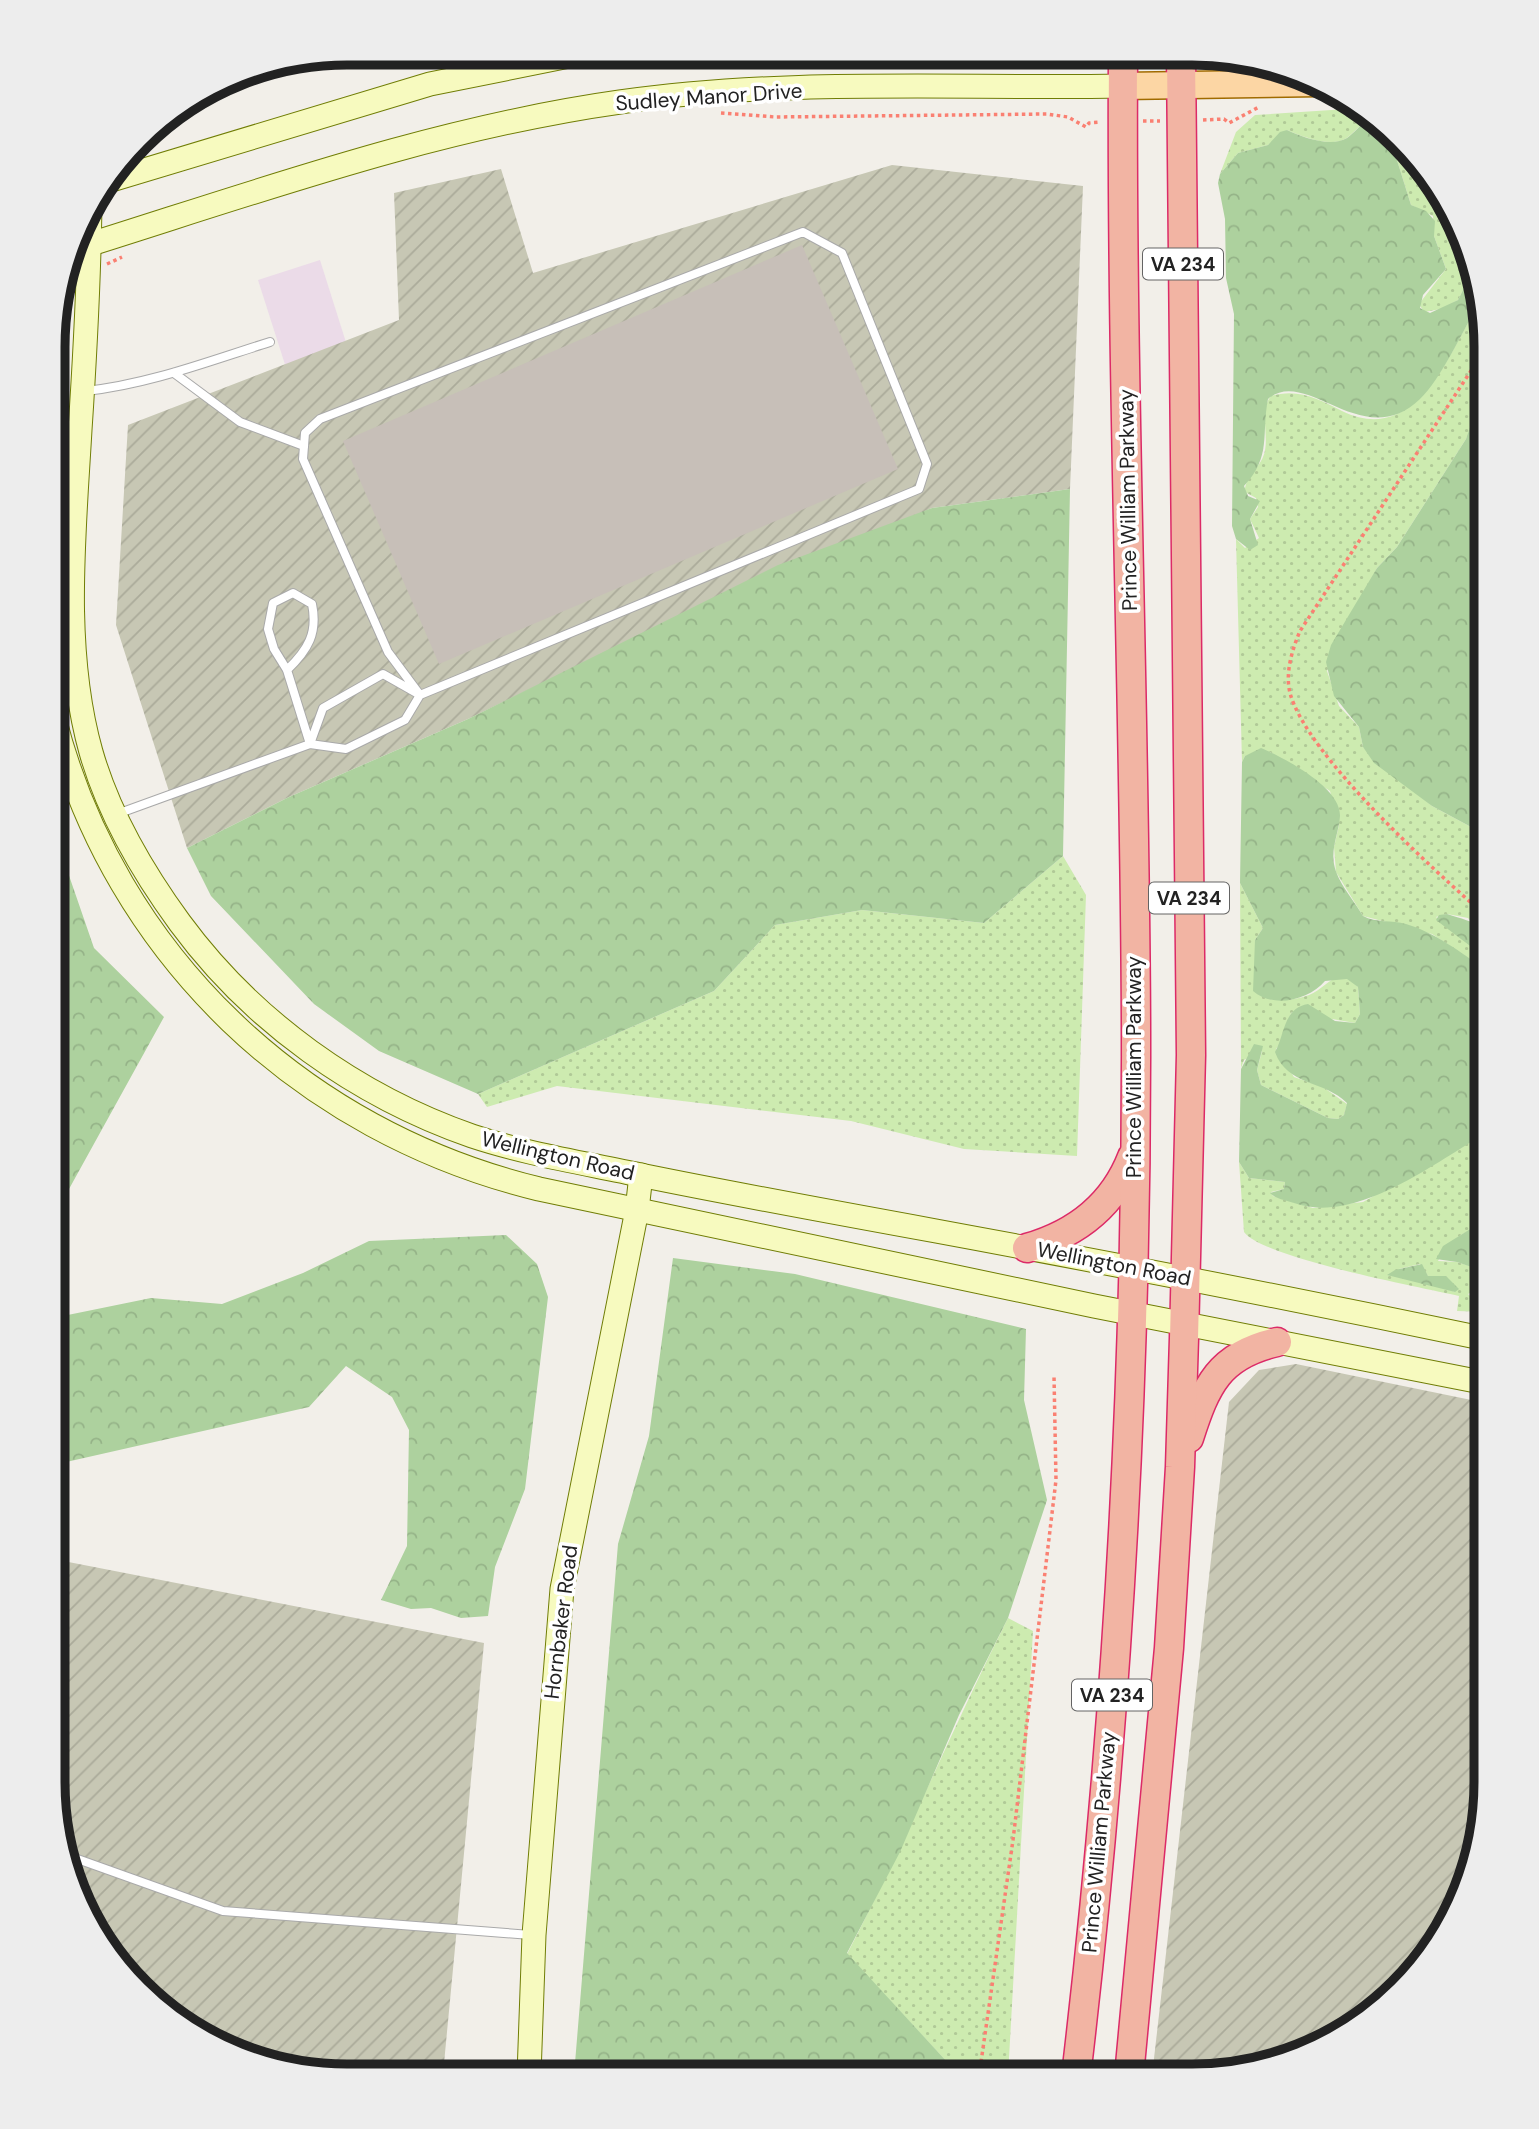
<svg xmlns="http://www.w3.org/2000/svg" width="1539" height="2129" font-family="'DM Sans',sans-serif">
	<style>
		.industrial { fill: #ebdbe8 }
		.construction { fill: url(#construction-furrows) }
		.grass { fill: url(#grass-dots); fill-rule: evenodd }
		.forest { fill: url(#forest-crowns) }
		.building { fill: #c7bfb8 }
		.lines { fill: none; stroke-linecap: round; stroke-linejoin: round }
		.service-casing { stroke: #a9a9a9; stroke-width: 10 }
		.secondary-casing { stroke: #707d05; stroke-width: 25 }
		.primary-casing { stroke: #a06b00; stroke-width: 29 }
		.trunk-casing { stroke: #dc2a67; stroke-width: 31 }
		.path { stroke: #fa8072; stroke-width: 3.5; stroke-dasharray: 3.5 3.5; stroke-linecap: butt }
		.service { stroke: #fff; stroke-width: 8 }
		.secondary { stroke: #f7fabf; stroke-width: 23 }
		.primary { stroke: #fcd6a4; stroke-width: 26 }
		.trunk { stroke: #f2b4a3; stroke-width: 28 }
		.labels { text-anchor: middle; stroke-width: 7; stroke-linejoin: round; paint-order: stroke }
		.shield { fill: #fff; stroke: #646464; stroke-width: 2 }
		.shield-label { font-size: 19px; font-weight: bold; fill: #222 }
		.street-label { font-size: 21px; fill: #222; stroke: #fff }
		.rim { fill: none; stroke: #222; stroke-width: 9 }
	</style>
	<defs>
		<pattern id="construction-furrows" width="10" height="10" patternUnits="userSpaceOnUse" patternTransform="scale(1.75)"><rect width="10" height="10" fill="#c7c7b4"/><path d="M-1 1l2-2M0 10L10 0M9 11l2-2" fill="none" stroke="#abab9a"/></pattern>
		<pattern id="grass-dots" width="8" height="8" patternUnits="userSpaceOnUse" patternTransform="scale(1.75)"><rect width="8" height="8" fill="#cdebb0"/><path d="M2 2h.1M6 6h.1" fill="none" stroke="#b0c997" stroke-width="1.8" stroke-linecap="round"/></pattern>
		<pattern id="forest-crowns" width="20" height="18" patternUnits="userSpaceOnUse" patternTransform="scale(1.75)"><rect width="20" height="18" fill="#add19e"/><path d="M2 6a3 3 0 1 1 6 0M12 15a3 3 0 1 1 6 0" fill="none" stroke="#95b388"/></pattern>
	</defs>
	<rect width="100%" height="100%" fill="#f2efe9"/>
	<!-- industrial -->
	<path class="industrial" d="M 320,260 L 350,355 L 288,374 L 258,280 Z"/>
	<!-- construction -->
	<g class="construction">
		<path d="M 892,165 L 1083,186 L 1070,489 L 932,508 L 619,646 L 468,719 L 289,797 L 187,848 L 116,625 L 128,425 L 399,320 L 394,193 L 501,169 L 533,273 Z"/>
		<path d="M 1296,1364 L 1486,1403 L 1486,1802 L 1471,1877 L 1437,1946 L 1386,2004 L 1322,2046 L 1193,2076 L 1152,2076 L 1229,1402 L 1259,1370 Z"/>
		<path d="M 53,1559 L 484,1643 L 443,2074 L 309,2074 L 183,2027 L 125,1976 L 83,1912 L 53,1783 Z"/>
	</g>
	<!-- grass -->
	<g class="grass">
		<path d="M 1236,60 L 1249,60 L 1294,72 L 1229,73 L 1223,69 L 1227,62 Z"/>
		<path d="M 1362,108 L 1377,120 C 1363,120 1358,129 1348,137 C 1333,149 1303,137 1287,130 L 1268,145 L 1238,153 L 1220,174 L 1236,132 L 1255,115 Z"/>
		<path d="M 1401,150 L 1456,217 L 1470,276 L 1458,300 L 1441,309 L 1424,312 L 1419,304 L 1446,269 L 1434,236 L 1433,216 L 1411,205 L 1396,157 Z"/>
		<path d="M 1477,307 L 1486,346 L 1486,382 L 1479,408 L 1466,439 L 1397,547 L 1377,568 L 1327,671 L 1339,706 L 1359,727 L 1363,747 L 1432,806 L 1486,835 L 1486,941 L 1468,918 L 1447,914 L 1436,917 L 1486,958 L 1486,970 L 1432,934 L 1363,916 L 1336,872 L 1334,847 L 1339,825 L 1330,791 L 1270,752 L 1245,756 L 1242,762 L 1236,539 L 1245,548 L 1259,538 L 1250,519 L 1258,507 L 1256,498 L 1245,492 C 1244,479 1258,469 1263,457 C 1271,439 1258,412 1271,396 C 1299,388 1318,399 1342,411 C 1416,447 1448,355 1477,307 Z"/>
		<path d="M 1063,856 L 1086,895 L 1077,1156 L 964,1149 L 851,1121 L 557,1086 L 487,1107 L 478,1094 L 714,991 L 775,925 L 862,910 L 984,923 Z"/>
		<path d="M 1240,883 L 1263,928 L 1255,940 L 1270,999 C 1284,1001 1295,1000 1309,995 C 1326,989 1338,963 1358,987 L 1360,1014 L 1355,1023 L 1292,1012 C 1284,1024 1284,1041 1276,1049 L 1294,1077 L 1323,1087 L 1347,1104 L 1344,1115 L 1338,1119 L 1328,1118 L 1261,1085 L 1257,1070 L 1262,1051 L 1244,1060 L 1241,1068 Z"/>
		<path d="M 1486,1133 L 1486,1228 C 1462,1229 1450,1241 1438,1261 L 1457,1262 L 1485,1271 L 1486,1284 L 1468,1294 L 1472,1298 L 1486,1295 L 1486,1312 L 1457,1311 L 1459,1296 C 1420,1287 1263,1258 1244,1232 L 1239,1162 L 1249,1178 L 1285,1182 L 1284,1189 L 1271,1192 L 1273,1196 L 1313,1208 L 1363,1202 ZM 1420,1264 L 1428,1276 L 1446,1276 L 1455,1292 L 1399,1269 Z"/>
		<path d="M 1008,1618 L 1033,1631 L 1008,2076 L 960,2076 L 847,1954 C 905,1843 952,1729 1008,1618 Z"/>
	</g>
	<!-- forest -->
	<g class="forest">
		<path d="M 347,53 L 359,53 L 311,64 L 185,107 L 252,68 Z"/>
		<path d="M 1368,120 L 1377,120 L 1401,150 L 1396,157 L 1411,205 L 1426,211 L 1435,221 L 1434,236 L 1446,269 L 1423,295 L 1420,308 L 1430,313 L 1458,300 L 1470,276 L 1477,307 C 1461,334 1441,379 1420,399 C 1363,454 1307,366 1268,399 C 1261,435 1272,456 1244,486 L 1248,496 L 1260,501 L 1250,519 L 1258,545 L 1250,550 L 1236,539 L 1232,526 L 1234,314 L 1226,278 L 1225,219 L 1218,183 L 1220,174 L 1238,153 L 1268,145 L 1280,132 L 1287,130 C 1302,137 1331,148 1347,138 C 1354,133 1360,125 1368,120 Z"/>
		<path d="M 1486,382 L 1486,835 L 1432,806 L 1374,763 L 1363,747 L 1359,727 L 1334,696 L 1326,662 L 1331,645 L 1377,568 L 1397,547 L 1466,439 Z"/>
		<path d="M 1070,489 L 1063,856 L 984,923 L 862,910 L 775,925 L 714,991 L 478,1094 L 379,1051 L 314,1004 L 211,896 L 187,848 L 289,797 L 468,719 L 778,565 L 932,508 Z"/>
		<path d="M 1261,748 C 1284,758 1341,787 1340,816 C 1339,832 1331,847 1334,864 C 1337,882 1354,900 1363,916 C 1376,923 1392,920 1406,924 C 1434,932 1462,953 1486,970 L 1486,1133 C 1434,1163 1356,1225 1294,1203 C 1285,1200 1276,1199 1270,1193 L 1284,1189 L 1285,1182 L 1249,1178 L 1239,1162 L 1241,1069 L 1254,1044 L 1263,1046 L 1257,1070 L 1261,1085 L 1328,1118 L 1338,1119 L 1344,1115 L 1347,1103 C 1324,1080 1287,1086 1275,1052 C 1285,1035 1283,1008 1308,1004 L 1335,1021 L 1355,1023 L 1360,1014 L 1358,987 L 1347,979 L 1325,981 C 1309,1000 1273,1009 1253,991 L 1255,940 L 1263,928 L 1240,883 L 1242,762 L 1245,756 Z"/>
		<path d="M 54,832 L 94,948 L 164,1017 L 53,1218 Z"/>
		<path d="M 1447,914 C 1477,924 1486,921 1486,958 L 1436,920 L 1439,915 Z"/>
		<path d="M 1472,1228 L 1486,1228 L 1486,1272 L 1457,1262 L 1436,1259 L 1443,1246 Z"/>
		<path d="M 506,1235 L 537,1264 L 548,1297 L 525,1489 L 495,1567 L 488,1616 L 461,1618 L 431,1608 L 411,1609 L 381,1600 L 407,1546 L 409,1430 L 392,1397 L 346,1366 L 309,1407 L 53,1465 L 53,1318 L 151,1298 L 222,1304 L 303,1273 L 369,1241 Z"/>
		<path d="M 673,1258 L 795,1274 L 1026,1329 L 1024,1400 L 1047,1500 L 1008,1618 L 959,1715 L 900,1852 L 847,1953 L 960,2076 L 574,2075 L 618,1544 L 649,1436 Z"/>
		<path d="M 1422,1264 L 1428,1276 L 1446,1276 L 1459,1289 L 1455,1292 L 1387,1275 L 1395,1270 Z"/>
	</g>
	<!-- building -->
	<path class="building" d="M 802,245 L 898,469 L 439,664 L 343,441 Z"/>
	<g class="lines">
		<defs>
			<g id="service">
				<path d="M 174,373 L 240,422 L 304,446"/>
				<path d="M 86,391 C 150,384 209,361 270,342"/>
				<path d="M 117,814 L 310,744 L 323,708 L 383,674 L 420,695 L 388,652 L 303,459 L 305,433 L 320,419 L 803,232 L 842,253 L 927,464 L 919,489 L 420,695 L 405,720 L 346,749 L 310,744 L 287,670 L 274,649 L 268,629 L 273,603 L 293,593 L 312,604 C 318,633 308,650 287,670"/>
				<path d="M 69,1856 L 223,1911 L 531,1935"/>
			</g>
			<g id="secondary">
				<path d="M 108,181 L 430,84 L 584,53"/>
				<path d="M 90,204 C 89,279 85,355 80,430 C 74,535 62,649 91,752 C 109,815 142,871 180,923 C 252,1021 357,1096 472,1136 C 526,1154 584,1163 640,1175 C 738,1195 837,1213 936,1231 C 1120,1265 1303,1301 1486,1339"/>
				<path d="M 78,248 C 257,192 435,128 620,102 C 786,78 956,89 1123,86"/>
				<path d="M 54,718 C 115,956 303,1132 539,1189 L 1094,1306 L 1486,1383"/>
				<path d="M 529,2075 L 534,1935 L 562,1589 L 637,1210 L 641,1175"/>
			</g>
			<path id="primary" d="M 1123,86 L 1320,83"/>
			<g id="trunk">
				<path d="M 1027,1248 C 1076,1234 1113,1206 1132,1157"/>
				<path d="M 1189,1438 C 1206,1385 1219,1355 1277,1342"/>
				<path d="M 1076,2076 C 1117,1730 1137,1380 1136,1031 C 1135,706 1121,380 1123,55"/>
				<path d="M 1129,2076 L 1169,1648 L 1180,1467 L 1184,1338 L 1191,1055 L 1181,55"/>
			</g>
		</defs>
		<!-- service casing -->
		<use href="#service" class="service-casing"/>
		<!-- secondary casing -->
		<use href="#secondary" class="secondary-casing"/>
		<!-- primary casing -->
		<use href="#primary" class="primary-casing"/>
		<!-- trunk casing -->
		<use href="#trunk" class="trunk-casing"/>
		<!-- path -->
		<g class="path">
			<path d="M 1333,101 L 1349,100"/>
			<path d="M 721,113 L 775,117 L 1047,114 L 1068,117 L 1086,127 L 1089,123 L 1101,122"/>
			<path d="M 1203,120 L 1224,119 L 1229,123 L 1259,107"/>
			<path d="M 1143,121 L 1160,121"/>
			<path d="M 107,264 L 122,257"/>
			<path d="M 1486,916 C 1435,871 1307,756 1290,693 C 1285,673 1292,650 1300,631 L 1486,348"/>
			<path d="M 979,2076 L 1013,1840 L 1056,1480 L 1054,1376"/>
		</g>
		<!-- service -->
		<use href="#service" class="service"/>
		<!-- secondary -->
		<use href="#secondary" class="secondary"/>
		<!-- primary -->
		<use href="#primary" class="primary"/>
		<!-- trunk -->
		<use href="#trunk" class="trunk"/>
	</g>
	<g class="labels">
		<!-- shield labels -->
		<g class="shield">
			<rect x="1143" y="248.5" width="80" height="31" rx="5"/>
			<rect x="1149" y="882.5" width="80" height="31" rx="5"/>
			<rect x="1072" y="1679.5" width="80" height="31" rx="5"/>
		</g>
		<g class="shield-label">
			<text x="1183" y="271">VA 234</text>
			<text x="1189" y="905">VA 234</text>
			<text x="1112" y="1702">VA 234</text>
		</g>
		<!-- street labels -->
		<g class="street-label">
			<text transform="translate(709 97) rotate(-4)" y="7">Sudley Manor Drive</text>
			<text transform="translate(1128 500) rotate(-91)" y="7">Prince William Parkway</text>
			<text transform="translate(1134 1067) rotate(-90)" y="7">Prince William Parkway</text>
			<text transform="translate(558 1156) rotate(13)" y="7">Wellington Road</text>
			<text transform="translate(1114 1264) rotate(11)" y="7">Wellington Road</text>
			<text transform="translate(561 1622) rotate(-83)" y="7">Hornbaker Road</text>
			<text transform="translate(1099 1842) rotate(-85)" y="7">Prince William Parkway</text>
		</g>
	</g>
	<!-- crop -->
	<path d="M0 0H1539V2129H0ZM347 65H1192A282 282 0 0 1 1474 347V1782A282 282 0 0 1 1192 2064H347A282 282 0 0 1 65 1782V347A282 282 0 0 1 347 65Z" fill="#ededed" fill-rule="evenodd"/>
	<path class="rim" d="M347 65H1192A282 282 0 0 1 1474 347V1782A282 282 0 0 1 1192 2064H347A282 282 0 0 1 65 1782V347A282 282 0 0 1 347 65Z"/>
</svg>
